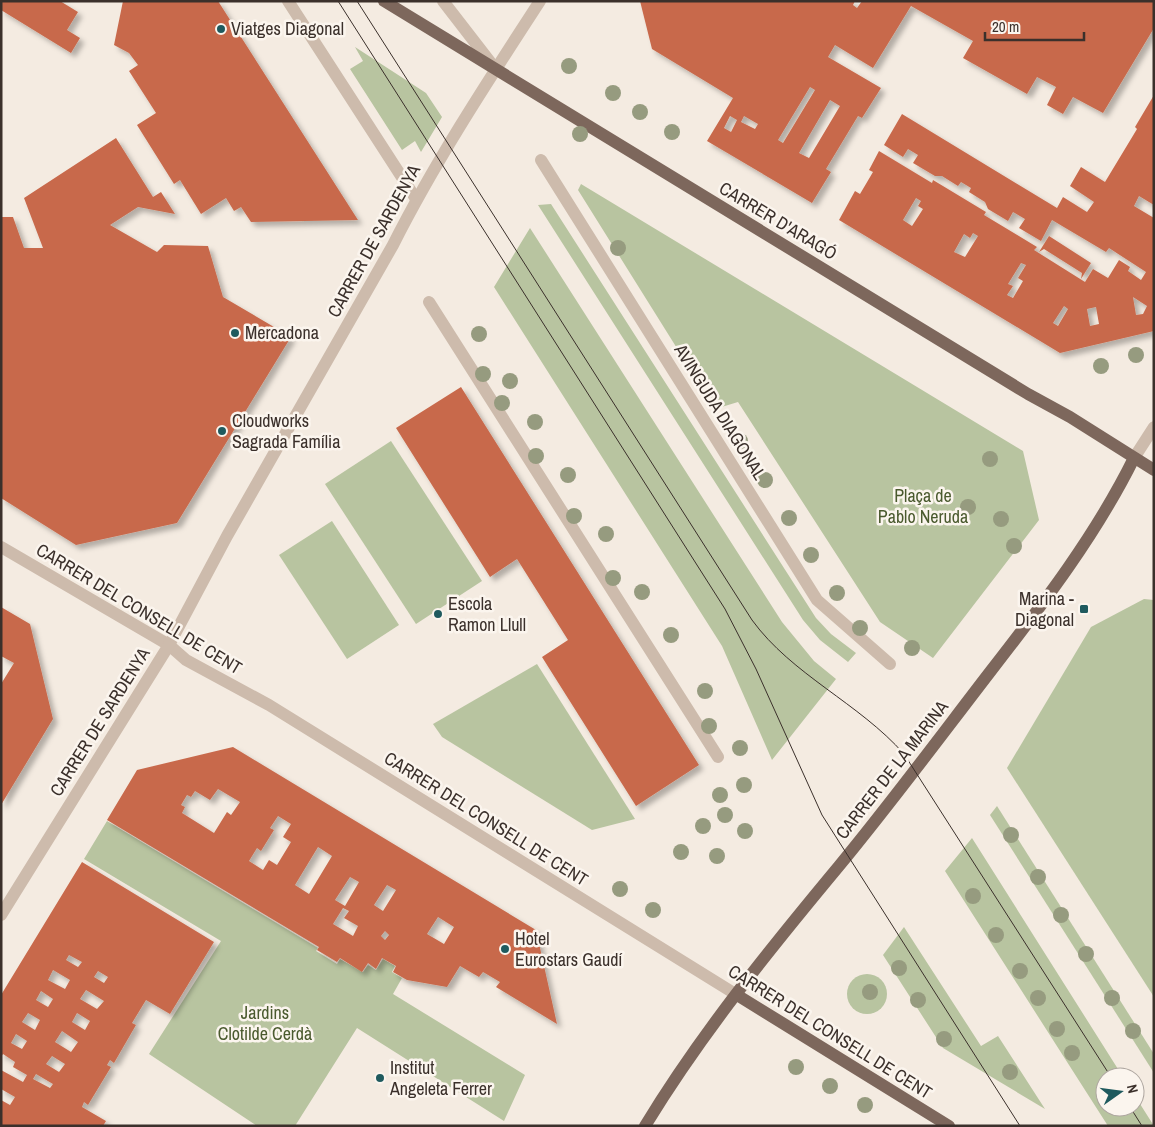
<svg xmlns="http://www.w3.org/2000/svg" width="1155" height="1127" font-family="'Archivo Narrow',sans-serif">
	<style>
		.green { fill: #b8c4a0 }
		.building { fill: #c8694b; fill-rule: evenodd; filter: url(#shadow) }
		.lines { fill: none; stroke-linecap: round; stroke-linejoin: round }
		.minor { stroke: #cdbbac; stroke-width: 12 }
		.major { stroke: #7d675c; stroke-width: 12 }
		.tram { stroke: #3b302b; stroke-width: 1 }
		.tree { fill: #969b7f }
		.poi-dot { fill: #1f5a5e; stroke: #fbf5ee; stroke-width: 2 }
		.labels { text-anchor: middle; stroke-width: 5; stroke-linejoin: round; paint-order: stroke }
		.poi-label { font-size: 18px; fill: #3b302b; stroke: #fbf5ee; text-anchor: start }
		.street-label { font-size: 18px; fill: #3b302b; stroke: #fbf5ee }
		.park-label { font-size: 18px; fill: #4a5a2e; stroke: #fbf5ee }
	</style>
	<defs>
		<filter id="shadow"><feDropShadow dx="4.5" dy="4.5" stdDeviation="2.5" flood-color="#0004"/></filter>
	</defs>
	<rect width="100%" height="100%" fill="#f4ebe1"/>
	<!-- green -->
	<g class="green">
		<path d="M 355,47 L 426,93 L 442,117 L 421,152 L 415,141 L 402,150 L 350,69 L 363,61 Z"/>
		<path d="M 581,184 L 1023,451 L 1039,520 L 933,658 L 880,622 L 738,402 L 715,409 L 578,190 Z"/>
		<path d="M 551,204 L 816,618 L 831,634 L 856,653 L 848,662 L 820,640 L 803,620 L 538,205 Z"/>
		<path d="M 530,228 L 782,622 L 814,661 L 836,679 L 772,760 L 722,646 L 494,287 Z"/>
		<path d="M 391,441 L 482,581 L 416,624 L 325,484 Z"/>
		<path d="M 332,521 L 399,625 L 347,659 L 279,555 Z"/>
		<path d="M 1144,599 L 1154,600 L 1154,997 L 1007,768 L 1091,627 Z"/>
		<path d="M 537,664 L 635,819 L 592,830 L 442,737 L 433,724 Z"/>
		<path d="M 997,806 L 1154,1054 L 1154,1073 L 990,815 Z"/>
		<path d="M 107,821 L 318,948 L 316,951 L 337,964 L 340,959 L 363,972 L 368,965 L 376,970 L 383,959 L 395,966 L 392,972 L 402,978 L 393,994 L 525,1075 L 504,1121 L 357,1028 L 295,1126 L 257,1126 L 149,1054 L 221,941 L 84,859 Z"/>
		<path d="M 972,838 L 1123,1077 L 1105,1077 L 1105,1107 L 1135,1107 L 1135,1096 L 1154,1126 L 1108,1126 L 945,871 Z"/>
		<path d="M 904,927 L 981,1046 L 998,1036 L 1045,1109 L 943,1048 L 883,955 Z"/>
		<circle cx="867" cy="994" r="20"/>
	</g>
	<!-- building -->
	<g class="building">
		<path d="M 1,1 L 60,1 L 78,12 L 67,30 L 80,38 L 71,53 L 1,10 Z"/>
		<path d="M 123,1 L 218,1 L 358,220 L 251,222 L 241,207 L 234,211 L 226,198 L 201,214 L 180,180 L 174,184 L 137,125 L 156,113 L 129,71 L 138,65 L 129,53 L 114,45 Z"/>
		<path d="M 640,1 L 855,1 L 853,5 L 857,8 L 862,1 L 1154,1 L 1154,28 L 1103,113 L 1073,97 L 1063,114 L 1047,105 L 1056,87 L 1037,77 L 1027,94 L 963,58 L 973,41 L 911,6 L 873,68 L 835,45 L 828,57 L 881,88 L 862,118 L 858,116 L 826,169 L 831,172 L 812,203 L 707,141 L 733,98 L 652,49 ZM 810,87 L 815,90 L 783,143 L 778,140 ZM 830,100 L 840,106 L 809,158 L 799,153 ZM 730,116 L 737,120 L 731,132 L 724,128 ZM 744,116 L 758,124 L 755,129 L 741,122 Z"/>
		<path d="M 1154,95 L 1154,205 L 1139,196 L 1134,206 L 1154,218 L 1154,331 L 1060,353 L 839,220 L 855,191 L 860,194 L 873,172 L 869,170 L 879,151 L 932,183 L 933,180 L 986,212 L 984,215 L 1037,247 L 1034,250 L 1085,282 L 1093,269 L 1108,278 L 1119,260 L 1130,267 L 1128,271 L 1141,280 L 1146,272 L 1109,248 L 1106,252 L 1052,220 L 1041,241 L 1019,228 L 1025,219 L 1013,212 L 1008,221 L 988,209 L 985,202 L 969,192 L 971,188 L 961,182 L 958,186 L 942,176 L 935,176 L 913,163 L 918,155 L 908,149 L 903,157 L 884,145 L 902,114 L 1057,208 L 1063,197 L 1087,212 L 1094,202 L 1070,186 L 1081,167 L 1105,182 L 1137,129 L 1135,127 ZM 916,198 L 921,201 L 918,206 L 923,209 L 912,226 L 903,220 ZM 973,233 L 978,236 L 965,257 L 954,252 L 964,234 L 970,238 ZM 1021,263 L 1026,265 L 1018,278 L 1023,281 L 1013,298 L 1007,295 L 1013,286 L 1008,284 ZM 1133,297 L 1147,306 L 1143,314 L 1136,315 ZM 1064,306 L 1068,309 L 1058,326 L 1053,323 ZM 1096,307 L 1099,324 L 1090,326 L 1087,309 Z"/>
		<path d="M 116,138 L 153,197 L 161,192 L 175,214 L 138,207 L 110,225 L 157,252 L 164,245 L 208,246 L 223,297 L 291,337 L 177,523 L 76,545 L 1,498 L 1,217 L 13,217 L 24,248 L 43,248 L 24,198 Z"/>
		<path d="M 1049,236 L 1091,263 L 1081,279 L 1082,273 L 1044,249 L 1039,252 Z"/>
		<path d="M 461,387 L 699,765 L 636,806 L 542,657 L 568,640 L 517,559 L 490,577 L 396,428 Z"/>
		<path d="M 1,607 L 30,624 L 53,719 L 1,805 L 1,684 L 14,663 L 1,656 Z"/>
		<path d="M 233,747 L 536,930 L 557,1024 L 496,987 L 500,982 L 483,972 L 479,977 L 460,966 L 447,987 L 407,980 L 393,972 L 396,966 L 382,958 L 376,969 L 368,963 L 362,972 L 340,958 L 337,962 L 317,950 L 319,947 L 107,820 L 137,770 ZM 218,789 L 240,802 L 231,815 L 227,812 L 214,833 L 182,813 L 185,807 L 181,805 L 187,795 L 191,797 L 195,791 L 210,800 ZM 278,816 L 291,824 L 283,837 L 291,842 L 277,865 L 269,860 L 263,870 L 249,861 L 257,848 L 261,851 L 274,830 L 270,828 ZM 318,847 L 332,856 L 309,894 L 295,885 ZM 350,877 L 359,882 L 345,906 L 335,900 ZM 387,885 L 396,890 L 383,911 L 374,905 ZM 343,908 L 349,911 L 344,918 L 358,926 L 353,936 L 333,924 ZM 438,917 L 454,927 L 444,944 L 427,934 ZM 385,931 L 389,935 L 385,940 L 381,936 Z"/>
		<path d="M 82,862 L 214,942 L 170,1014 L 146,1000 L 132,1023 L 136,1025 L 114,1063 L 110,1060 L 107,1065 L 111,1067 L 88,1105 L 84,1102 L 82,1107 L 106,1121 L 103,1126 L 1,1126 L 1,1100 L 10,1105 L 15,1097 L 1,1089 L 1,1070 L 23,1082 L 27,1075 L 13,1067 L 15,1062 L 3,1054 L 1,1057 L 1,995 ZM 69,955 L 82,962 L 78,967 L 66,960 ZM 53,970 L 70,980 L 65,989 L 48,980 ZM 98,971 L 108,977 L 104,983 L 94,977 ZM 86,990 L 104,1001 L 97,1009 L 80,999 ZM 41,991 L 53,999 L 48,1007 L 36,1000 ZM 28,1013 L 40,1020 L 35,1030 L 22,1022 ZM 77,1013 L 90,1021 L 85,1030 L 72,1022 ZM 62,1031 L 78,1042 L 71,1052 L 55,1042 ZM 16,1034 L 27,1041 L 22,1049 L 11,1043 ZM 52,1056 L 65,1064 L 59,1072 L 46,1064 ZM 36,1074 L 53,1084 L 50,1088 L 33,1079 Z"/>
	</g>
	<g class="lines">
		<!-- minor -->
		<g class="minor">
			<path d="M 288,1 L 416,199"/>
			<path d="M 443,1 L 494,67"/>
			<path d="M 541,160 L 817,600 L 890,664"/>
			<path d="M 429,302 L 718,757"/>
			<path d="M 1134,458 L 1154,427"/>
			<path d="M 1,547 L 169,645 L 186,660 L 269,705 L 737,995"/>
			<path d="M 1,915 L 169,645 L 227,536 L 393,245 C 436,160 488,81 540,1"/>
		</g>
		<!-- major -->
		<g class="major">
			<path d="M 384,1 L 1028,394 L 1070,417 L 1154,470"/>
			<path d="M 737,995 L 949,1126"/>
			<path d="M 645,1126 C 701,1034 770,949 839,866 C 891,803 940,737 990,672 C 1043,604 1096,535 1134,458"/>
		</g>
		<!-- tram -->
		<g class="tram">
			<path d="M 338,1 L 725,609 L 756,669 L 822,815 L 1020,1126"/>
			<path d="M 357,1 L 752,620 C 792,675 859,703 904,754 L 1111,1077"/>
			<path d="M 1130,1107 L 1142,1126"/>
		</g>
	</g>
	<!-- trees -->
	<g class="tree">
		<circle cx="569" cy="66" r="8"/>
		<circle cx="613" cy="93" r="8"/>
		<circle cx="640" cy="112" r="8"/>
		<circle cx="672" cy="132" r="8"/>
		<circle cx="580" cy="134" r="8"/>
		<circle cx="618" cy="248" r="8"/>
		<circle cx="479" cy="334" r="8"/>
		<circle cx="1136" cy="355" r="8"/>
		<circle cx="1101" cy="366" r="8"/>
		<circle cx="483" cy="374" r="8"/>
		<circle cx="510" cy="381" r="8"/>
		<circle cx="502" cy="403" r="8"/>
		<circle cx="535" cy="422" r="8"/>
		<circle cx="740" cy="441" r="8"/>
		<circle cx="536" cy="456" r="8"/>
		<circle cx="990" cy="459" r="8"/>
		<circle cx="568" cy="475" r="8"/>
		<circle cx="765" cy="480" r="8"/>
		<circle cx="968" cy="507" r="8"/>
		<circle cx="574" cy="516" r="8"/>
		<circle cx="789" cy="518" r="8"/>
		<circle cx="1001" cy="519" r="8"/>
		<circle cx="606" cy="534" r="8"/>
		<circle cx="1014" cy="546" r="8"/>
		<circle cx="811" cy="555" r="8"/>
		<circle cx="613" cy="578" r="8"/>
		<circle cx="642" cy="592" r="8"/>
		<circle cx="837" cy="593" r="8"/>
		<circle cx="860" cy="628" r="8"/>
		<circle cx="671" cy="635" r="8"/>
		<circle cx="912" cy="648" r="8"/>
		<circle cx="705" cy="691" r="8"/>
		<circle cx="709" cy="726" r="8"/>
		<circle cx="740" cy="748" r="8"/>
		<circle cx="744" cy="785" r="8"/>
		<circle cx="720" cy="795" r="8"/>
		<circle cx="725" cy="815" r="8"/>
		<circle cx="703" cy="826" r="8"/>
		<circle cx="745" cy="831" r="8"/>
		<circle cx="1011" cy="835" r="8"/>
		<circle cx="681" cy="852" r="8"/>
		<circle cx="717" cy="856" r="8"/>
		<circle cx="1038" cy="877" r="8"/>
		<circle cx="620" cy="889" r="8"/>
		<circle cx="973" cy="896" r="8"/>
		<circle cx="653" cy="910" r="8"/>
		<circle cx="1061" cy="915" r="8"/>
		<circle cx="996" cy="935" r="8"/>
		<circle cx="1086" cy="954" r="8"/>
		<circle cx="899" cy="968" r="8"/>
		<circle cx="1020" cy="971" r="8"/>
		<circle cx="870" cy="992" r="8"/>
		<circle cx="1038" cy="998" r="8"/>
		<circle cx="1112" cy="998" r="8"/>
		<circle cx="918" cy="1000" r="8"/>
		<circle cx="1057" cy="1029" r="8"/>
		<circle cx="1133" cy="1031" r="8"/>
		<circle cx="944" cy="1039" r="8"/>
		<circle cx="1072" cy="1053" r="8"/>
		<circle cx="796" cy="1067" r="8"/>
		<circle cx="1010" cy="1072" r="8"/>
		<circle cx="830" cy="1086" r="8"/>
		<circle cx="865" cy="1105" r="8"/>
	</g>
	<!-- markers -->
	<g class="poi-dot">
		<circle cx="221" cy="29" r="5"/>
		<circle cx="235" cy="333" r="5"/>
		<circle cx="222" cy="431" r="5"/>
		<rect x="1079" y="604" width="10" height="10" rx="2.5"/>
		<circle cx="438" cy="614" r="5"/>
		<circle cx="505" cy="949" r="5"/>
		<circle cx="380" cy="1078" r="5"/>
	</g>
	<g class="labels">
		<!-- poi labels -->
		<g class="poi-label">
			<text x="231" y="35">Viatges Diagonal</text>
			<text x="245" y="339">Mercadona</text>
			<text x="232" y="427">Cloudworks<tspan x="232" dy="21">Sagrada Família</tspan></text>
			<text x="1074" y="605" text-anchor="end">Marina -<tspan x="1074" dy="21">Diagonal</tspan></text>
			<text x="448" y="610">Escola<tspan x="448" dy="21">Ramon Llull</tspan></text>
			<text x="515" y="945">Hotel<tspan x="515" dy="21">Eurostars Gaudí</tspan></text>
			<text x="390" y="1074">Institut<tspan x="390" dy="21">Angeleta Ferrer</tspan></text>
		</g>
		<!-- street labels -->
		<g class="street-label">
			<text transform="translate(778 221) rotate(31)" y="6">CARRER D'ARAGÓ</text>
			<text transform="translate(374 241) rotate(-61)" y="6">CARRER DE SARDENYA</text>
			<text transform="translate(720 412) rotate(58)" y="6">AVINGUDA DIAGONAL</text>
			<text transform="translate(139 609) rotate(31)" y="6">CARRER DEL CONSELL DE CENT</text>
			<text transform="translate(100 722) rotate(-58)" y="6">CARRER DE SARDENYA</text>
			<text transform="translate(892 770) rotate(-52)" y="6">CARRER DE LA MARINA</text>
			<text transform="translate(486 819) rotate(32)" y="6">CARRER DEL CONSELL DE CENT</text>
			<text transform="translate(830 1032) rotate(32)" y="6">CARRER DEL CONSELL DE CENT</text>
		</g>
		<!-- park labels -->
		<g class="park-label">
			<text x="923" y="502">Plaça de<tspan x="923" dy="21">Pablo Neruda</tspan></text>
			<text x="265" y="1019">Jardins<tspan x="265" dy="21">Clotilde Cerdà</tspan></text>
		</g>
	</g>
	<!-- border -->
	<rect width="1155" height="1127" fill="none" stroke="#3b302b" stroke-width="5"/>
	<!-- north arrow -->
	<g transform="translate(1120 1092) rotate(76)"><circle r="24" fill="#fbf5ee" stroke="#aea6a0"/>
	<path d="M0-4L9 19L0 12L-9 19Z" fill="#1f5a5e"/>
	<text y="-8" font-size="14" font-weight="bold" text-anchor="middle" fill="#3b302b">N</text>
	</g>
	<!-- scale -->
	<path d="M985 32v8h99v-8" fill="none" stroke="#3b302b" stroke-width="2.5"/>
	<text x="992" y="32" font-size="15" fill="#3b302b" stroke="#fbf5ee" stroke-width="4" paint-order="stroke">20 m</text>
</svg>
